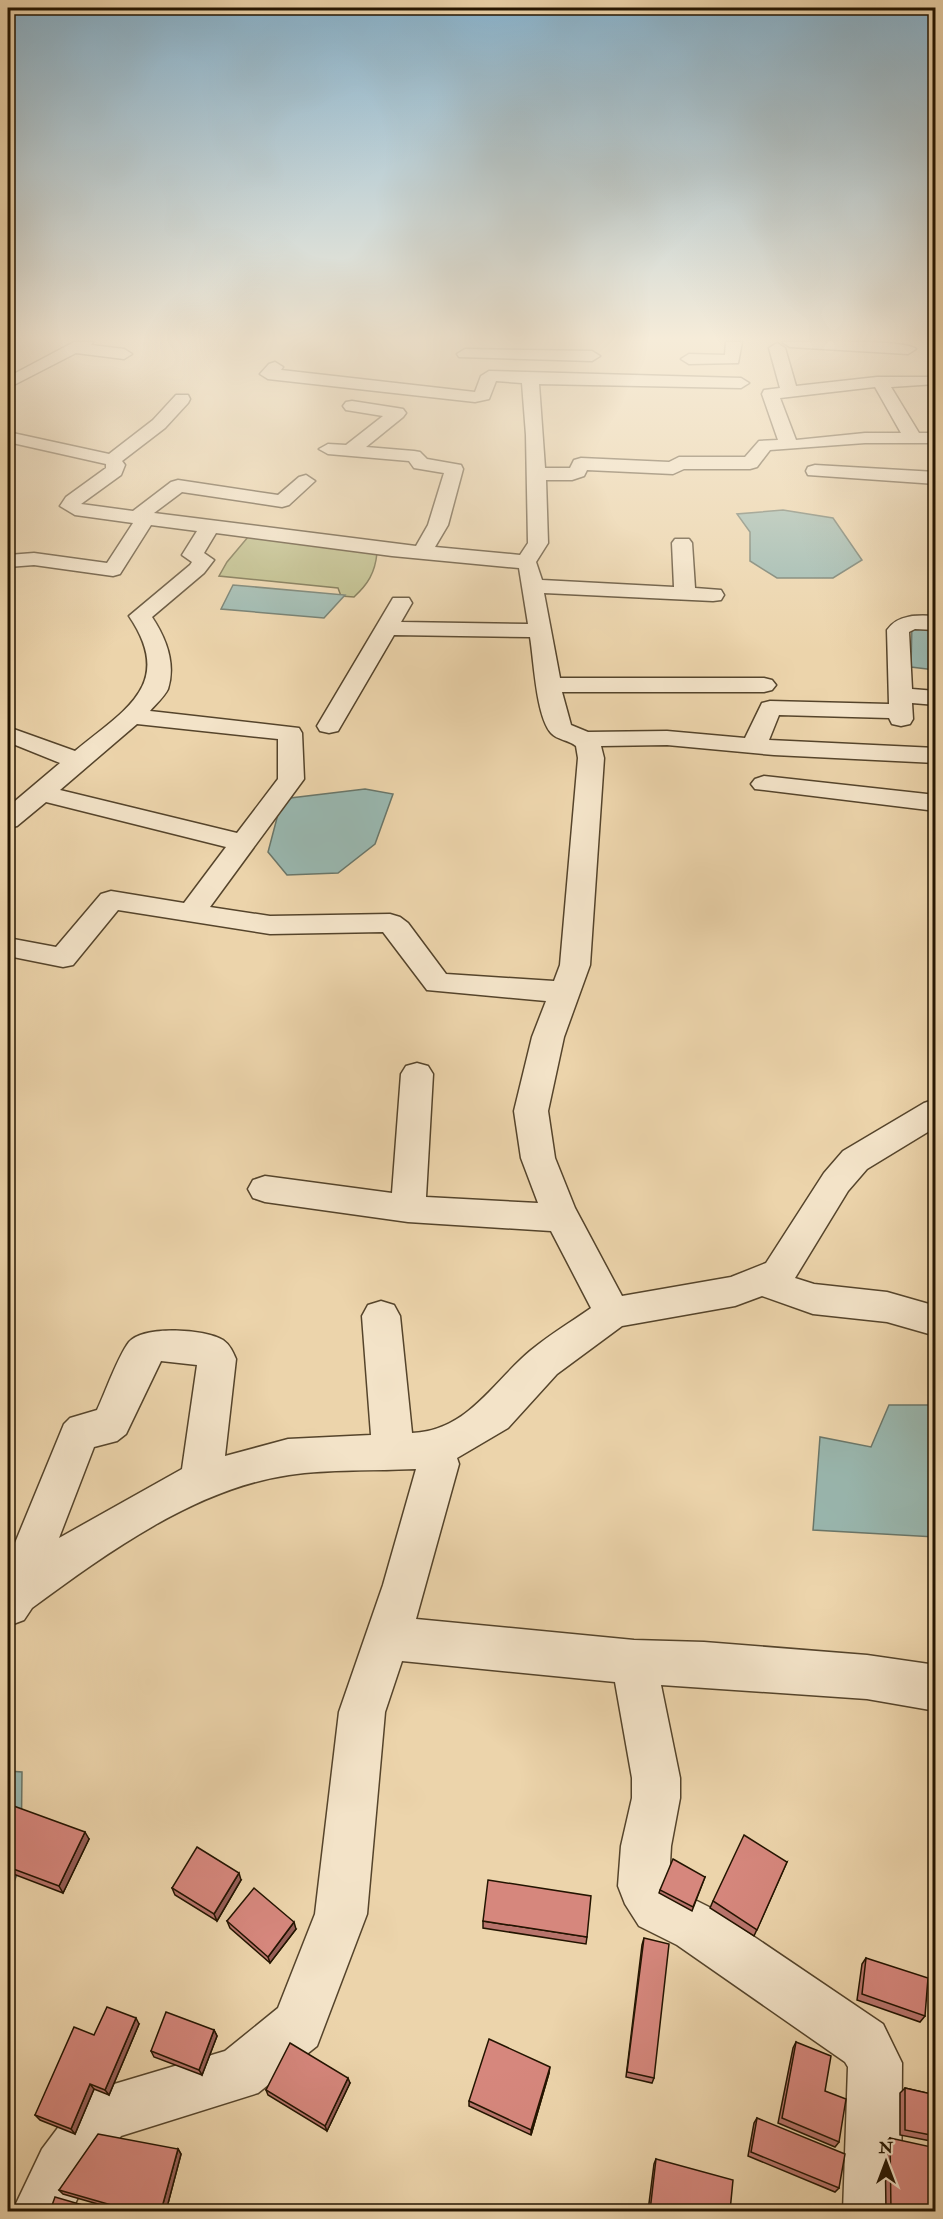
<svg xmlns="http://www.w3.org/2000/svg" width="943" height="2219" font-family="'IM FELL Double Pica',serif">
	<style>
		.green { fill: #bbbc87; stroke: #6f6844; stroke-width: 1.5 }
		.water { fill: #99b7af; stroke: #6a7669; stroke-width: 1.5 }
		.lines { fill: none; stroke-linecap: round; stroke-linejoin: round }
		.minor-casing { stroke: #55442b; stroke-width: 3 }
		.minor { fill: #f3e3c8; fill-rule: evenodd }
		.wall { fill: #b8746c; stroke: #231400; stroke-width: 1.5 }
		.shaded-wall { fill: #965e58; stroke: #231400; stroke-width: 1.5 }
		.building { fill: #d6877d; stroke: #231400; stroke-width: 1.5 }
	</style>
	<rect width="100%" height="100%" fill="#ecd4ab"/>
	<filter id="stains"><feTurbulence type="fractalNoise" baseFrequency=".00333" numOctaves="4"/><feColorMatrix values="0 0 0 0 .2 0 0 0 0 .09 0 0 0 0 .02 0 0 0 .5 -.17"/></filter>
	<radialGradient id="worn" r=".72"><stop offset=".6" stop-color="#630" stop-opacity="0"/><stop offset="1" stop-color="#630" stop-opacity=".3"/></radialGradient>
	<!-- green -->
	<path class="green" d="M 248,537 L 377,553 C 375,573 368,584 354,597 L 341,596 L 338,588 L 219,576 L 227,562 Z"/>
	<!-- water -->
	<g class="water">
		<path d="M 783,510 L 833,518 L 862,560 L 833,578 L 777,578 L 750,561 L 750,532 L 737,514 Z"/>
		<path d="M 233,585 L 345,595 L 324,618 L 221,609 Z"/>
		<path d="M 912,623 L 935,627 L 935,670 L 911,667 Z"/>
		<path d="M 365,789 L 393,794 L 375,844 L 338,873 L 287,875 L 268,852 L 282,799 Z"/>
		<path d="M 889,1405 L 935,1405 L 935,1537 L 813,1530 L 820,1437 L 871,1447 Z"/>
		<path d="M 8,1771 L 22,1772 L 21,1865 L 8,1896 Z"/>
	</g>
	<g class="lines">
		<defs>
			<g id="minor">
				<path d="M 74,342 L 93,342 L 91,345 L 124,349 L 132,354 L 124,359 L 76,353 L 8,388 L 8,377 Z"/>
				<path d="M 726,342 L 742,342 L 738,363 L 689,364 L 681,359 L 689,354 L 725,355 Z"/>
				<path d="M 782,342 C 801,341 907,339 916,349 L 908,354 L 790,347 Z"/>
				<path d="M 777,343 L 785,348 L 796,386 L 877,377 L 935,377 L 936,384 L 891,387 L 919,433 L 936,433 L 936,443 L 865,443 L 770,450 L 757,467 L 750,469 L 684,469 L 673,474 L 587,470 L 584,476 L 572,480 L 546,480 L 548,543 L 536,562 L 542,580 L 674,587 L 672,543 L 675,539 L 689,539 L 692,543 L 695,588 L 721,590 L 724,595 L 721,600 L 713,601 L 544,593 L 560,678 L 764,678 L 772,680 L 776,685 L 772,690 L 764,692 L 562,692 L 571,725 L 588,732 L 667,731 L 745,738 L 762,703 L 770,701 L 889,704 L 887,630 C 898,614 918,615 936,616 L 936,630 L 915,629 L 909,632 L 912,689 L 936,691 L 936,705 L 912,703 L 913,719 L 910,724 L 901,726 L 892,724 L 889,718 L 779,715 L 769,740 L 936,748 L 936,763 L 774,755 L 667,745 L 601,746 L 604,758 L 590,965 L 564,1037 L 548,1111 L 555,1158 L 575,1208 L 622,1296 L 731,1277 L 766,1263 L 824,1173 L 843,1151 L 924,1103 L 936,1099 L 936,1127 L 867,1169 L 848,1191 L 795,1278 L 814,1284 L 887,1292 L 936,1306 L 936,1336 L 887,1322 L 813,1314 L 762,1296 L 735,1306 L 622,1326 L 557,1374 L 508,1428 L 457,1458 L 459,1464 L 416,1619 L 634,1640 L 704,1642 L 867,1655 L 936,1665 L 936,1711 L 867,1699 L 661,1685 L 680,1778 L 680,1798 L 671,1846 L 669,1880 L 675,1890 L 713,1909 L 883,2024 L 902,2063 L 901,2212 L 843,2212 L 848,2067 L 845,2062 L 677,1945 L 639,1926 L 625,1904 L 618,1886 L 621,1846 L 632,1798 L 632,1778 L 615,1682 L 402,1661 L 385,1712 L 367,1914 L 317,2046 L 258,2093 L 121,2136 L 82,2189 L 71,2212 L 12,2212 L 42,2149 L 84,2093 L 225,2051 L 278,2008 L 315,1914 L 339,1712 L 383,1585 L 416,1469 C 374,1471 330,1469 289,1475 C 194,1489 107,1553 32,1608 L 24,1620 L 8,1626 L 8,1560 L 64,1424 L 70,1418 L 97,1410 C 105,1393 118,1356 129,1342 C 144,1325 205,1329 223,1340 C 230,1345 233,1352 236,1359 L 225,1456 L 288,1439 L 371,1435 L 362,1316 L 368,1305 L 381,1301 L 394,1305 L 400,1316 L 412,1433 C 467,1431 492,1383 530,1351 C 549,1335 571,1322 591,1308 L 551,1231 L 408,1222 L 265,1202 L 253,1198 L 248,1189 L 253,1180 L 265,1176 L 392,1193 L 401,1074 L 406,1066 L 417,1063 L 428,1066 L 433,1074 L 426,1197 L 538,1203 L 521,1158 L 514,1111 L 532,1037 L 546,1001 L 427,990 L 383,932 L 270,934 L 118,910 L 73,965 L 63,967 L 8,956 L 8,938 L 56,947 L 101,894 L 111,891 L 184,903 L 226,847 L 46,802 L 17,826 L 8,828 L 8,807 L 60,763 L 8,742 L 8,727 L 75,751 C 124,710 176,685 129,616 L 190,565 L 192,562 L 182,555 L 197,531 L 151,525 L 120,574 L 113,576 L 34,565 L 8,567 L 8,555 L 34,553 L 107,563 L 133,523 L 75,515 L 60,506 L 66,497 L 106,468 L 106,464 L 8,442 L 8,432 L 109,454 L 153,420 L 176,395 L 188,395 L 190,399 L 188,403 L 165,428 L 122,461 L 125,465 L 121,475 L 81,504 L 133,511 L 171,482 L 178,480 L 278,495 L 299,477 L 306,475 L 315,481 L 289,505 L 282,507 L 182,492 L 154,513 L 416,546 L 428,525 L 444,473 L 414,468 L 409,461 L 328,454 L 319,449 L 328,444 L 346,445 L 383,416 L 346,410 L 343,406 L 346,402 L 352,401 L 397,408 L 403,409 L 406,413 L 403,417 L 366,447 L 414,451 L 420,452 L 427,459 L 461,465 L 463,469 L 448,525 L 435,547 L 520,555 L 528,543 L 526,435 L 522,383 L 496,381 L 489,399 L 475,402 L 268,379 L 260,374 L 269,364 L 275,362 L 283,367 L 281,370 L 475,392 L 481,376 L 489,371 L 741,378 L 749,383 L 741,388 L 539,384 L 545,468 L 570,468 L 574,460 L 581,458 L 669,462 L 679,457 L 745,457 L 759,441 L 778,440 L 762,394 L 764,390 L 780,388 L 769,348 ZM 875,387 L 901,433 L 865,433 L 796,440 L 780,398 ZM 216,533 L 392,556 L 519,568 L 528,624 L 401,622 L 412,603 L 409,598 L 393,598 L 317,726 L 320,731 L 329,733 L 338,731 L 394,635 L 530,637 C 534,661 536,716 551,733 C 557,740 569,740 576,746 L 578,758 L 560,965 L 554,981 L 446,974 L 408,923 L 400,917 L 390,914 L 270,916 L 210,907 L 304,779 L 302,733 L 299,728 L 150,711 C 155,705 165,696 168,689 C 176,663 166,638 152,617 L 204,573 L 214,560 L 204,553 ZM 137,724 L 278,739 L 278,779 L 237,833 L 60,790 ZM 161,1361 L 197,1365 L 182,1469 L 59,1538 L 94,1447 L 117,1441 L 126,1434 Z"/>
				<path d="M 465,349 L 592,351 L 600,356 L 592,361 L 459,357 L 457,354 Z"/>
				<path d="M 815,465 L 936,472 L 936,484 L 808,475 L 806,471 L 808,467 Z"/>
				<path d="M 764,776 L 936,795 L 936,811 L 755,789 L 751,784 L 755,779 Z"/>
			</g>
		</defs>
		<!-- minor casing -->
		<use href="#minor" class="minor-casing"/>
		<!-- minor -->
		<use href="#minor" class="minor"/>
	</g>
	<!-- wall -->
	<g class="wall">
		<path d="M 8,1811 L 89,1839 L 63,1893 L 8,1872 Z"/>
		<path d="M 787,1862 L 754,1936 L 710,1908 L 713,1901 Z"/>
		<path d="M 705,1877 L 692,1911 L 659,1893 L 660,1890 Z"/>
		<path d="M 241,1880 L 217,1921 L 175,1895 L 172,1888 Z"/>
		<path d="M 227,1921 L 296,1929 L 270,1963 L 230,1928 Z"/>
		<path d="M 483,1921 L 587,1937 L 586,1944 L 483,1928 Z"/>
		<path d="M 644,1938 L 654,2078 L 652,2083 L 626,2077 L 642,1945 Z"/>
		<path d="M 866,1958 L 925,2016 L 920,2022 L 857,2000 L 862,1964 Z"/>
		<path d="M 139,2024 L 109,2095 L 94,2089 L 75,2134 L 40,2120 L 35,2115 L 94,2035 Z"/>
		<path d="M 214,2030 L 217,2036 L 202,2075 L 154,2057 L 151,2051 Z"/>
		<path d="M 935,2033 L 936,2034 L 936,2085 L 931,2084 L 930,2039 Z"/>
		<path d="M 796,2042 L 825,2091 L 839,2142 L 835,2147 L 778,2123 L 793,2048 Z"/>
		<path d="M 549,2073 L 531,2135 L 469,2106 L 469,2101 Z"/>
		<path d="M 350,2083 L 327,2131 L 268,2095 L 266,2090 Z"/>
		<path d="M 905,2088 L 936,2095 L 936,2142 L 900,2135 L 900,2093 Z"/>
		<path d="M 757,2118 L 839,2188 L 835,2192 L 748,2156 L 754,2123 Z"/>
		<path d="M 890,2138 L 936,2211 L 886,2211 L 885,2143 Z"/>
		<path d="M 178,2149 L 181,2154 L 166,2211 L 122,2211 L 63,2194 L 59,2190 Z"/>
		<path d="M 656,2159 L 730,2211 L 648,2211 L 654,2164 Z"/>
	</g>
	<!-- shaded-wall -->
	<g class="shaded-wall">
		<path d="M 85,1832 L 89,1839 L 63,1893 L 59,1886 Z"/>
		<path d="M 239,1873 L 241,1880 L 217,1921 L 214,1914 Z"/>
		<path d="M 294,1922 L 296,1929 L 270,1963 L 268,1957 Z"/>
		<path d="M 136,2018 L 139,2024 L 109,2095 L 105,2090 Z"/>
		<path d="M 214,2030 L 217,2036 L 202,2075 L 199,2070 Z"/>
		<path d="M 550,2067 L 549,2073 L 531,2135 L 531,2130 Z"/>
		<path d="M 348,2078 L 350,2083 L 327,2131 L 325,2126 Z"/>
		<path d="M 90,2084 L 94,2089 L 75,2134 L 71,2129 Z"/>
		<path d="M 178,2149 L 181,2154 L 166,2211 L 161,2211 Z"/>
	</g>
	<!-- building -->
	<g class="building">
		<path d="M 11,1805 L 85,1832 L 59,1886 L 8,1867 L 8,1811 Z"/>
		<path d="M 744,1835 L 787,1862 L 757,1930 L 713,1901 Z"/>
		<path d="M 197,1847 L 239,1873 L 214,1914 L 172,1888 Z"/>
		<path d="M 673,1859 L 705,1877 L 693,1907 L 660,1890 Z"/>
		<path d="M 488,1880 L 591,1896 L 587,1937 L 483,1921 Z"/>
		<path d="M 254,1888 L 294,1922 L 268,1957 L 227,1921 Z"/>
		<path d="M 644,1938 L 669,1944 L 654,2078 L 627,2072 Z"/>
		<path d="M 866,1958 L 928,1978 L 925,2016 L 862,1994 Z"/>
		<path d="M 107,2007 L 136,2018 L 105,2090 L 90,2084 L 71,2129 L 35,2115 L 74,2027 L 94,2035 Z"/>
		<path d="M 166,2012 L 214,2030 L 199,2070 L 151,2051 Z"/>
		<path d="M 489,2039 L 550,2067 L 531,2130 L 469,2101 Z"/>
		<path d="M 796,2042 L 831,2056 L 825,2091 L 846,2099 L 839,2142 L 782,2118 Z"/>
		<path d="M 290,2043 L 348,2078 L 325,2126 L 266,2090 Z"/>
		<path d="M 905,2088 L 936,2095 L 936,2136 L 905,2130 Z"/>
		<path d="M 757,2118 L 845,2154 L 839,2188 L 751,2152 Z"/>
		<path d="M 98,2134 L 178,2149 L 161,2211 L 132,2211 L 59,2190 Z"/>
		<path d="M 890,2138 L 936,2148 L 936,2211 L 891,2211 Z"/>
		<path d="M 656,2159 L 733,2180 L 730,2211 L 650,2211 Z"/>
		<path d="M 55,2197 L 103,2211 L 50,2211 Z"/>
	</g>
	<!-- sky -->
	<linearGradient id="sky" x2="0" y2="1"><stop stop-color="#88b5d1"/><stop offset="0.52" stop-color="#f6ecd9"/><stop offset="1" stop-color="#f6ecd9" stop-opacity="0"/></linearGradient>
	<rect width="943" height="652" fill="url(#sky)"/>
	<!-- margin -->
	<rect width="943" height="2219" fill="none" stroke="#ecd4ab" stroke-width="30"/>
	<rect x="9" y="9" width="925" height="2201" fill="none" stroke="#231400" stroke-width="3"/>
	<rect x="15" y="15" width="913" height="2189" fill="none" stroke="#231400" stroke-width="1.5"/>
	<!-- north arrow -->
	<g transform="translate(886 2162)" stroke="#f3e3c8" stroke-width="4.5" paint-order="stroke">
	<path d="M0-4.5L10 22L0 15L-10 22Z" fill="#231400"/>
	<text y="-9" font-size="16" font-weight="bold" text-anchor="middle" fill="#231400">N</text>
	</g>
	<rect width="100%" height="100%" filter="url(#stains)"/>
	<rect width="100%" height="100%" fill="url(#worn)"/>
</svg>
